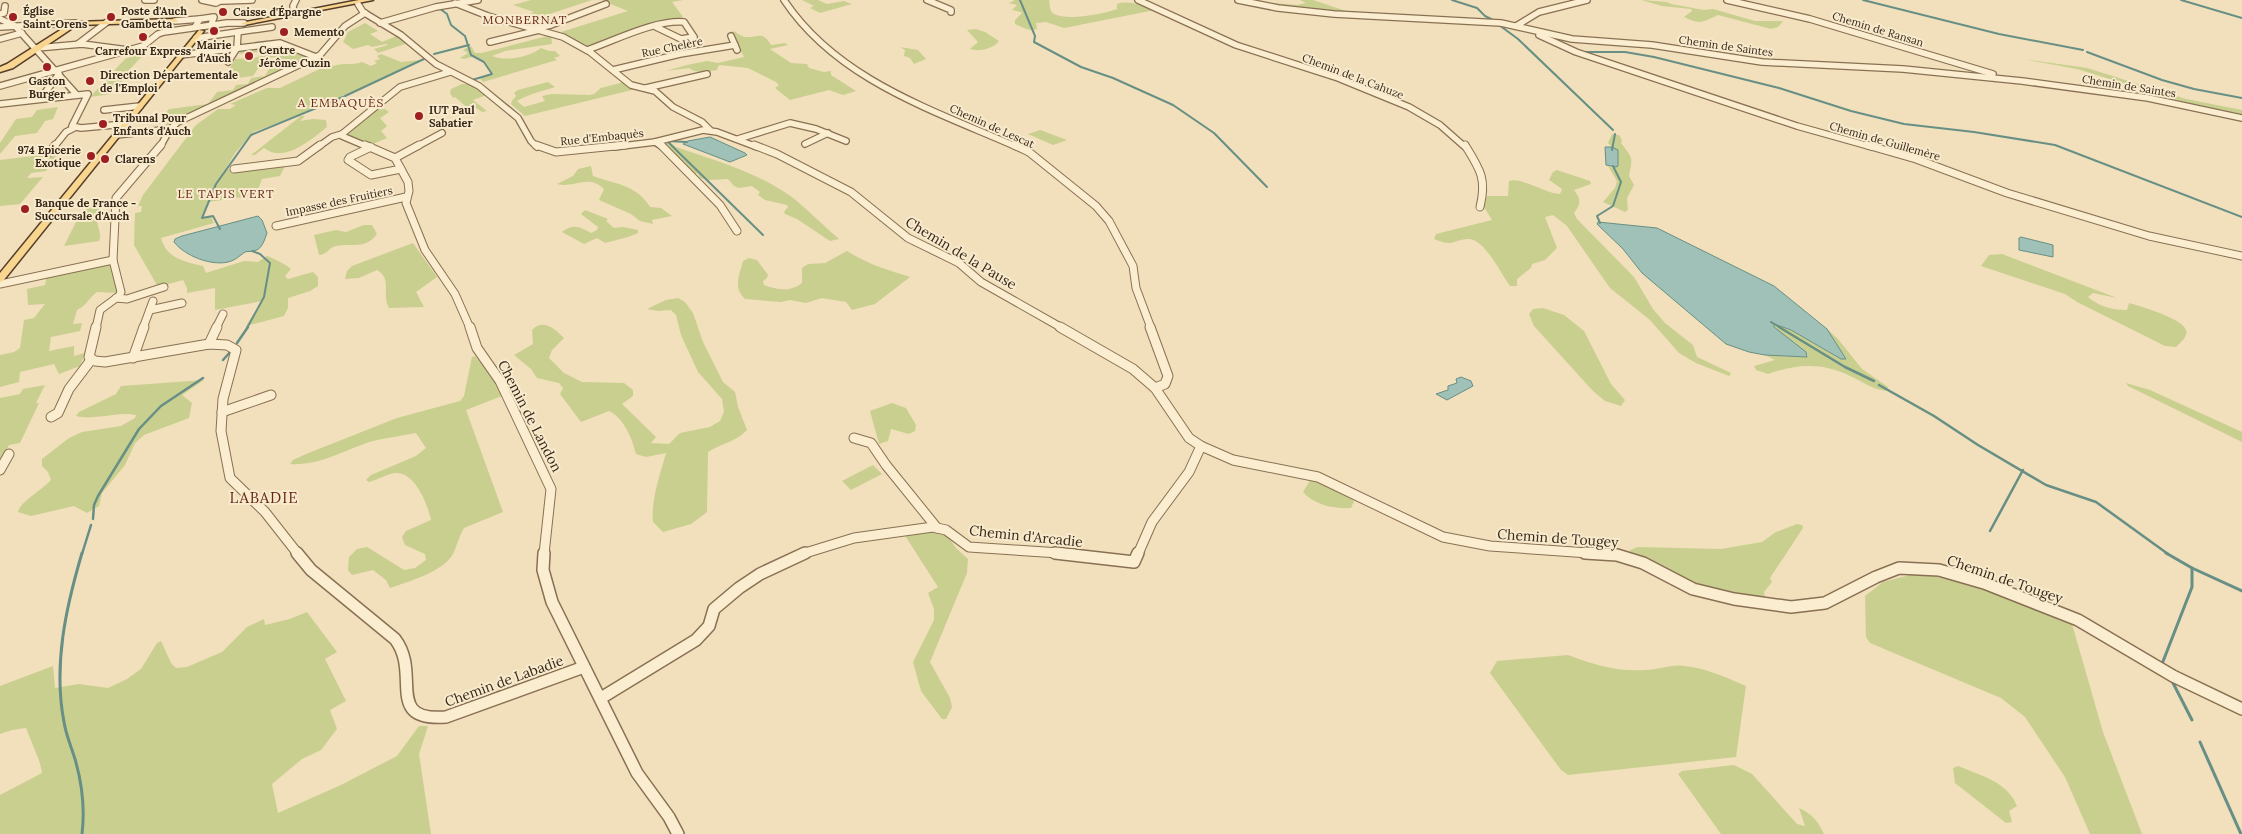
<svg xmlns="http://www.w3.org/2000/svg" width="2242" height="834" font-family="Lora,serif">
	<style>
		.green { fill: #c9cf8f }
		.water { fill: #a0c1b7; stroke: #678f85 }
		.lines { fill: none; stroke-linecap: round; stroke-linejoin: round }
		.stream-far2 { stroke: #678f85; stroke-width: 2 }
		.stream-far1 { stroke: #678f85; stroke-width: 2.5 }
		.stream { stroke: #678f85; stroke-width: 3 }
		.minor-far3-casing { stroke: #897054; stroke-width: 8 }
		.minor-far2-casing { stroke: #897054; stroke-width: 9 }
		.minor-far1-casing { stroke: #897054; stroke-width: 11 }
		.minor-casing { stroke: #897054; stroke-width: 14 }
		.major-casing { stroke: #563d29; stroke-width: 3 }
		.minor-far3 { stroke: #fbedcf; stroke-width: 5.5 }
		.minor-far2 { stroke: #fbedcf; stroke-width: 7 }
		.minor-far1 { stroke: #fbedcf; stroke-width: 9 }
		.minor { stroke: #fbedcf; stroke-width: 11 }
		.major { fill: #f9d68f; fill-rule: evenodd }
		.poi-dot { fill: #9d1f22; stroke: #f8eacc; stroke-width: 2 }
		.labels { text-anchor: middle; stroke-width: 4; stroke-linejoin: round; paint-order: stroke }
		.far-poi-label { font-size: 11px; font-weight: bold; fill: #37281a; stroke: #f8eacc; text-anchor: start }
		.far-street-label { font-size: 11px; fill: #37281a; stroke: #f8eacc }
		.far-neighbourhood-label { font-size: 12px; letter-spacing: 1px; fill: #672616; stroke: #f8eacc }
		.street-label { font-size: 14px; fill: #37281a; stroke: #f8eacc }
		.neighbourhood-label { font-size: 15px; letter-spacing: 1px; fill: #672616; stroke: #f8eacc }
	</style>
	<rect width="100%" height="100%" fill="#f1e0bb"/>
	<!-- green -->
	<g class="green">
		<path d="M 531,0 L 592,0 L 522,23 L 515,21 L 534,12 L 513,5 Z"/>
		<path d="M 601,0 L 683,0 L 672,2 L 683,17 L 594,47 L 585,46 L 561,32 L 628,11 Z"/>
		<path d="M 802,0 L 818,0 L 827,4 L 844,1 L 852,4 L 820,13 L 810,8 L 814,6 Z"/>
		<path d="M 1015,0 L 1049,0 C 1050,5 1049,11 1054,14 C 1067,21 1104,14 1117,9 L 1117,4 C 1128,0 1144,5 1155,10 L 1064,28 L 1046,22 L 1036,23 L 1037,29 C 1030,32 1022,27 1015,24 L 1015,20 L 1022,13 L 1021,12 L 1012,10 L 1017,5 L 1009,3 Z"/>
		<path d="M 1273,0 L 1313,0 L 1355,14 L 1279,7 L 1262,2 L 1297,5 L 1306,3 L 1300,0 Z"/>
		<path d="M 1641,0 L 1667,2 L 1671,4 L 1704,10 L 1713,9 L 1755,21 L 1783,21 L 1778,27 L 1771,29 L 1718,15 C 1702,22 1701,25 1684,17 L 1692,11 L 1691,9 L 1662,6 Z"/>
		<path d="M 365,23 L 378,31 L 370,34 L 382,42 L 399,35 L 408,43 L 378,53 L 374,49 L 388,45 L 386,44 L 372,47 L 368,45 L 353,49 L 343,42 L 348,32 Z"/>
		<path d="M 976,29 L 985,32 L 999,41 C 993,49 979,52 970,49 L 978,42 L 967,30 Z"/>
		<path d="M 734,31 C 737,33 741,36 745,37 C 758,38 762,30 771,45 L 785,43 L 788,45 L 770,49 L 791,63 L 807,64 L 809,68 L 824,72 L 831,71 L 831,75 L 856,91 L 843,95 L 829,90 L 790,100 L 775,88 L 779,85 L 776,82 L 748,68 L 720,65 L 718,66 L 717,70 C 706,72 698,74 689,68 L 666,71 L 687,65 L 707,61 L 718,63 L 744,57 L 732,33 Z"/>
		<path d="M 551,35 L 552,44 L 505,51 L 492,56 C 507,62 529,57 541,48 L 549,51 L 555,51 L 560,56 L 554,58 L 557,60 L 483,82 L 480,78 L 493,74 L 485,61 L 475,56 L 464,59 L 460,58 L 468,53 L 463,50 L 471,46 L 475,53 L 482,53 Z"/>
		<path d="M 281,45 L 311,58 L 245,89 L 242,89 L 228,95 L 227,96 L 230,97 L 164,127 L 167,123 L 156,124 L 164,121 L 168,116 L 163,116 L 169,109 L 208,104 L 217,92 L 233,90 L 236,85 L 248,84 L 251,78 L 265,76 L 276,57 L 265,58 L 253,76 L 230,79 L 235,72 L 227,73 L 235,59 L 254,58 L 272,53 L 259,52 L 239,54 L 241,49 Z"/>
		<path d="M 900,47 L 918,50 L 926,59 L 914,64 L 910,58 L 904,56 L 905,50 Z"/>
		<path d="M 150,48 L 128,71 L 130,72 L 111,94 L 90,97 L 125,59 Z"/>
		<path d="M 381,54 L 401,62 L 421,60 L 311,111 L 253,132 L 235,153 L 226,168 L 229,170 L 286,164 L 280,176 L 262,179 L 256,195 L 208,202 L 201,218 L 211,217 L 214,223 L 161,238 C 166,258 185,262 203,266 L 206,273 L 244,261 L 258,262 L 267,256 C 273,258 287,265 291,269 L 285,276 L 288,279 L 313,272 L 318,277 L 318,286 L 310,291 L 288,298 L 288,308 L 284,316 L 246,326 L 262,301 L 215,310 L 215,288 L 187,293 L 187,288 L 183,280 L 158,287 L 134,245 L 135,213 L 141,212 L 142,206 L 138,206 L 143,195 L 196,125 L 218,109 L 230,109 L 236,105 L 230,104 L 267,88 L 280,88 L 330,64 L 334,66 C 346,62 351,66 362,62 L 371,66 L 377,63 L 374,61 L 380,59 L 377,56 Z"/>
		<path d="M 2023,59 L 2087,68 L 2186,99 L 2242,110 L 2242,116 L 2188,103 L 2077,69 Z"/>
		<path d="M 548,82 L 555,87 C 540,92 531,93 517,101 L 524,107 L 545,101 L 542,96 L 552,94 L 589,95 L 594,94 L 601,88 L 624,82 L 636,89 L 525,116 L 511,104 L 512,101 L 516,96 L 514,93 L 518,90 Z"/>
		<path d="M 462,84 L 472,84 L 487,95 L 473,100 L 487,111 L 482,112 L 475,107 L 469,109 L 455,97 L 453,98 L 450,93 L 451,89 Z"/>
		<path d="M 58,107 L 53,119 L 45,121 L 37,133 L 15,136 L 0,154 L 0,143 L 16,119 L 32,117 L 37,110 Z"/>
		<path d="M 385,109 L 389,112 L 380,118 L 387,126 L 381,131 L 387,138 L 373,144 L 347,135 L 374,110 Z"/>
		<path d="M 301,116 L 305,116 L 300,121 L 313,119 L 326,120 L 327,127 C 312,139 284,164 264,148 L 255,155 L 251,155 Z"/>
		<path d="M 1040,130 L 1067,140 L 1053,145 L 1028,134 Z"/>
		<path d="M 1612,134 L 1619,135 L 1622,140 L 1621,143 C 1633,159 1633,157 1629,176 L 1634,185 L 1627,198 L 1628,210 L 1625,212 L 1603,202 L 1615,188 L 1617,181 L 1608,166 L 1613,168 L 1612,147 L 1608,143 Z"/>
		<path d="M 670,142 L 676,147 C 714,160 756,172 789,195 C 807,208 822,225 839,239 L 830,241 L 797,219 L 785,214 L 784,212 L 788,207 L 787,205 L 765,200 L 758,195 L 760,192 L 752,186 L 739,188 L 734,186 L 728,179 L 708,180 L 700,178 L 698,174 L 692,172 L 665,144 Z"/>
		<path d="M 58,153 L 46,171 L 31,173 L 27,178 L 43,177 L 20,204 L 0,206 L 0,160 Z"/>
		<path d="M 591,166 L 593,176 C 615,184 637,185 650,207 L 661,208 L 672,216 L 652,220 L 653,224 L 640,221 L 631,214 L 599,200 L 604,189 C 588,173 573,189 557,184 L 573,176 L 578,169 Z"/>
		<path d="M 1557,170 L 1590,181 L 1591,184 L 1574,190 C 1581,199 1581,204 1574,213 L 1577,219 L 1634,277 L 1653,309 L 1665,323 L 1693,345 L 1697,357 L 1731,373 L 1729,376 L 1696,363 L 1679,353 L 1650,320 L 1610,288 L 1567,226 L 1553,215 L 1545,217 L 1557,248 L 1545,260 L 1532,264 L 1531,268 L 1517,279 L 1517,286 L 1510,286 C 1501,274 1484,237 1467,239 C 1450,241 1454,247 1434,239 L 1436,234 L 1492,220 L 1484,207 L 1487,196 L 1508,196 L 1509,181 C 1522,177 1544,193 1560,194 L 1562,189 L 1549,180 L 1553,172 Z"/>
		<path d="M 105,202 C 101,208 97,214 97,221 C 98,229 102,234 99,241 L 64,246 L 79,216 L 85,215 L 87,212 L 83,212 L 89,204 Z"/>
		<path d="M 585,210 L 608,219 L 606,221 L 614,228 L 623,227 L 638,230 L 638,233 L 628,237 L 605,243 L 597,238 L 584,244 L 562,232 C 573,223 580,227 591,233 L 597,230 L 598,227 L 581,214 Z"/>
		<path d="M 364,225 L 372,225 L 377,234 C 365,250 353,243 336,246 C 329,247 327,255 319,255 L 314,235 L 336,230 L 346,232 Z"/>
		<path d="M 413,243 L 437,277 L 416,292 L 424,307 L 389,308 C 381,294 393,279 377,270 L 359,278 L 345,279 L 347,271 L 352,266 Z"/>
		<path d="M 847,251 C 867,264 888,270 910,277 L 875,304 L 852,310 L 846,302 L 822,298 L 806,303 L 790,300 L 781,302 L 745,299 C 733,287 739,276 743,261 L 749,258 L 757,260 L 768,275 L 767,278 L 763,281 L 764,285 C 777,290 791,292 802,283 L 802,268 L 808,264 L 825,263 Z"/>
		<path d="M 2002,254 L 2117,298 L 2093,293 L 2088,297 C 2100,307 2112,310 2127,310 L 2129,303 C 2141,306 2183,319 2186,330 C 2188,337 2180,343 2176,347 L 2165,346 L 2077,302 L 2065,294 L 1981,266 L 1989,255 Z"/>
		<path d="M 106,264 L 110,265 L 118,293 L 97,292 C 89,298 86,306 77,310 L 73,324 L 82,323 L 80,331 L 51,337 L 49,351 L 74,346 L 74,356 L 85,353 L 80,366 L 59,374 L 54,364 L 20,372 L 19,382 L 0,387 L 0,355 L 14,352 L 20,348 L 24,320 L 34,318 L 45,304 L 28,305 L 27,289 L 45,285 L 47,276 Z"/>
		<path d="M 678,298 L 685,302 L 693,313 L 703,342 L 723,382 L 735,392 L 738,407 L 747,430 C 736,442 722,443 708,452 L 707,512 L 691,524 L 663,532 L 653,522 C 651,499 660,475 666,453 L 646,457 L 636,454 C 632,438 624,418 609,411 L 581,422 L 560,394 L 563,388 L 559,383 L 537,378 L 531,369 L 514,355 L 533,344 L 532,330 C 543,318 555,329 564,338 L 552,350 L 549,358 L 564,373 L 582,382 L 624,383 L 633,390 L 633,396 L 622,404 L 656,437 L 651,443 L 669,444 L 680,433 L 710,427 L 720,421 L 724,412 L 722,399 L 698,372 L 681,335 L 676,315 L 671,310 L 658,311 L 647,309 L 666,300 Z"/>
		<path d="M 1543,308 L 1564,315 L 1584,331 L 1611,384 L 1625,400 L 1621,406 L 1605,401 L 1593,391 L 1534,326 L 1529,314 L 1533,309 Z"/>
		<path d="M 1774,324 L 1791,330 L 1840,359 L 1845,359 L 1827,329 L 1838,339 L 1862,369 L 1888,387 L 1886,391 C 1872,389 1863,382 1850,376 C 1822,362 1796,364 1768,374 L 1756,370 L 1754,366 L 1775,360 L 1765,355 L 1807,357 L 1808,355 L 1774,327 Z"/>
		<path d="M 475,356 L 496,382 L 502,396 L 466,410 L 503,512 L 464,528 C 459,536 457,546 453,554 C 444,571 408,582 390,588 L 386,580 L 373,570 L 352,575 L 348,570 L 349,557 L 357,549 L 367,547 L 404,570 L 415,568 L 426,560 L 425,554 L 405,545 L 402,537 L 406,531 L 431,520 C 428,505 415,471 395,473 C 387,474 377,480 369,482 L 366,480 L 371,475 L 416,456 L 426,448 L 416,433 C 401,436 384,438 369,442 C 343,451 318,466 290,464 L 293,460 L 306,454 L 397,418 L 460,401 L 464,396 L 472,357 Z"/>
		<path d="M 204,380 L 182,395 L 192,403 L 189,418 L 144,435 L 135,443 L 125,465 L 102,493 L 99,506 L 87,513 L 74,506 L 31,516 L 18,512 C 20,502 42,490 51,480 L 48,472 L 42,466 L 42,459 L 69,438 L 82,432 L 121,426 L 135,418 L 136,415 C 116,411 96,421 76,416 L 79,412 L 116,394 L 121,386 Z"/>
		<path d="M 2126,383 L 2150,390 L 2242,432 L 2242,442 L 2128,386 Z"/>
		<path d="M 45,385 L 36,403 L 39,403 L 20,443 L 9,445 L 0,461 L 0,398 L 20,394 L 23,389 Z"/>
		<path d="M 892,403 L 906,408 L 916,425 L 915,431 L 909,434 L 891,429 L 888,441 L 879,444 L 870,411 Z"/>
		<path d="M 873,465 L 882,474 L 851,490 L 842,481 Z"/>
		<path d="M 1311,479 L 1350,496 L 1354,501 L 1351,508 C 1335,509 1314,505 1303,492 Z"/>
		<path d="M 1797,524 L 1802,525 L 1803,528 L 1770,578 L 1772,582 L 1764,592 L 1765,597 L 1734,596 L 1700,587 L 1629,551 L 1637,547 L 1721,549 L 1762,542 L 1776,532 Z"/>
		<path d="M 934,530 L 944,531 L 956,548 L 968,559 L 967,573 L 930,662 L 950,698 L 952,707 L 946,719 L 942,719 L 921,691 L 913,662 L 934,620 L 934,609 L 928,593 L 938,587 L 904,534 Z"/>
		<path d="M 1914,574 C 1968,578 2022,604 2072,624 L 2103,732 L 2142,834 L 2090,834 L 2065,777 L 2025,717 L 2001,698 L 1870,643 L 1866,637 L 1865,596 L 1883,582 Z"/>
		<path d="M 307,612 L 337,652 L 325,659 L 346,701 L 330,710 L 337,729 L 321,750 L 302,759 L 272,784 L 278,813 L 341,785 L 397,756 L 419,726 L 428,726 L 419,754 L 431,834 L 0,834 L 0,795 L 42,773 L 40,763 L 26,728 L 12,730 L 0,734 L 0,686 L 53,666 L 55,688 L 79,684 L 108,688 L 127,679 L 141,669 L 157,643 L 161,641 L 171,663 L 176,668 L 187,667 L 222,652 L 247,627 L 264,619 L 265,625 L 290,619 Z"/>
		<path d="M 1568,655 C 1595,665 1617,672 1646,670 C 1658,670 1672,664 1684,666 C 1706,668 1725,677 1746,686 L 1736,757 L 1568,775 L 1561,770 L 1490,673 L 1497,661 Z"/>
		<path d="M 1734,765 L 1752,774 L 1797,824 L 1805,826 L 1799,808 C 1812,814 1818,821 1824,834 L 1721,834 L 1678,774 L 1682,771 Z"/>
		<path d="M 1958,766 C 1981,776 2007,781 2017,806 L 2009,811 L 2012,822 L 2006,823 L 1955,783 L 1953,768 Z"/>
	</g>
	<!-- water -->
	<g class="water">
		<path d="M 710,137 L 745,153 L 747,155 L 730,162 L 683,144 L 688,141 Z"/>
		<path d="M 1605,147 L 1612,147 L 1618,150 L 1618,166 L 1616,167 L 1606,165 Z"/>
		<path d="M 258,216 L 262,220 L 267,233 C 264,241 262,250 253,251 C 251,252 247,251 245,252 C 239,256 236,260 228,262 C 211,266 185,256 174,242 L 175,239 L 182,236 Z"/>
		<path d="M 1598,222 L 1657,228 L 1774,286 L 1827,329 L 1846,359 L 1841,359 L 1791,330 L 1774,324 L 1774,327 L 1806,352 L 1807,357 L 1765,355 L 1749,352 L 1726,344 L 1642,273 L 1623,249 L 1597,224 Z"/>
		<path d="M 2021,237 L 2053,245 L 2053,257 L 2019,250 L 2019,238 Z"/>
		<path d="M 1461,377 L 1471,381 L 1473,386 L 1447,400 L 1436,394 L 1448,390 L 1448,386 L 1457,383 L 1456,379 Z"/>
	</g>
	<g class="lines">
		<!-- stream-far2 -->
		<g class="stream-far2">
			<path d="M 1020,0 L 1035,36 L 1034,42 L 1081,67 L 1113,78 L 1173,105 L 1214,133 L 1267,187"/>
			<path d="M 1452,0 L 1477,8 L 1485,16 L 1495,21"/>
			<path d="M 1863,0 L 1999,34 L 2083,50"/>
			<path d="M 2181,0 L 2242,18"/>
			<path d="M 439,8 L 447,14 L 451,25 L 465,36 L 471,55 L 484,62 L 492,74 L 472,80 L 474,81"/>
			<path d="M 1499,25 L 1518,39 L 1613,130"/>
			<path d="M 1583,52 L 1625,52 L 1654,57 L 1779,88 L 1851,111 L 1904,124 L 1974,132 L 2055,145 L 2242,217"/>
			<path d="M 2087,52 L 2162,80 L 2194,89 L 2242,98"/>
			<path d="M 434,54 L 469,45"/>
			<path d="M 345,96 L 424,59"/>
			<path d="M 500,100 L 517,114"/>
			<path d="M 687,142 L 667,141 L 763,235"/>
			<path d="M 1612,150 L 1615,134"/>
			<path d="M 1600,223 L 1597,216 L 1613,206 L 1621,182 L 1613,166"/>
			<path d="M 220,229 L 213,216 L 202,218 L 216,184 L 251,135 L 343,97"/>
			<path d="M 1771,322 L 1781,328"/>
			<path d="M 247,328 L 264,297 L 270,263 L 260,254 L 252,251"/>
		</g>
		<!-- stream-far1 -->
		<g class="stream-far1">
			<path d="M 1779,327 L 1845,367 L 1874,381"/>
			<path d="M 237,343 L 248,327"/>
			<path d="M 223,360 L 232,350"/>
			<path d="M 1879,385 L 1934,416 L 1978,445 L 2046,485 L 2096,502 L 2168,554"/>
			<path d="M 93,519 L 94,505 L 98,496 L 139,429 L 161,406 L 203,378"/>
			<path d="M 1990,531 L 2023,470"/>
			<path d="M 82,554 L 91,525"/>
		</g>
		<!-- stream -->
		<g class="stream">
			<path d="M 2166,553 L 2192,568 L 2242,591"/>
			<path d="M 2162,664 L 2192,587 L 2192,568"/>
			<path d="M 2172,681 L 2192,720"/>
			<path d="M 2200,742 L 2241,834"/>
			<path d="M 82,834 C 85,809 82,783 75,759 C 71,746 66,735 64,722 C 53,665 66,607 82,553"/>
		</g>
		<defs>
			<g id="minor-far3">
				<path d="M 145,0 L 154,0"/>
				<path d="M 202,0 L 216,3 L 222,0"/>
				<path d="M 784,0 C 837,80 933,110 1017,147"/>
				<path d="M 927,0 L 951,10 L 951,12"/>
				<path d="M 1138,0 L 1236,45 L 1338,78 L 1409,107 L 1440,125 L 1465,147"/>
				<path d="M 1238,0 L 1278,8 L 1334,14 L 1501,23 L 1572,39 L 1652,45 L 1762,62 L 1903,69 L 2022,81 L 2148,98 L 2242,118"/>
				<path d="M 1727,0 L 1810,19 L 1993,74"/>
				<path d="M 222,1 L 252,0"/>
				<path d="M 455,3 L 488,16 L 563,37 L 590,52 L 631,85 L 655,91 L 673,107 L 702,122 L 710,130"/>
				<path d="M 358,4 L 363,12 L 401,35 L 436,64 L 479,86 L 518,118 L 531,141 L 537,147"/>
				<path d="M 0,14 L 4,13 L 5,6"/>
				<path d="M 294,14 L 293,6 L 296,0"/>
				<path d="M 0,19 L 15,26 L 76,94"/>
				<path d="M 175,21 L 200,19"/>
				<path d="M 380,23 L 436,7 L 478,0"/>
				<path d="M 1516,26 L 1539,12 L 1587,0"/>
				<path d="M 0,27 L 75,23"/>
				<path d="M 195,27 L 200,19 L 214,17 L 211,25"/>
				<path d="M 537,28 L 551,25 L 606,4"/>
				<path d="M 1539,35 L 1576,52 L 1797,126 L 1872,147"/>
				<path d="M 731,36 L 737,50"/>
				<path d="M 196,38 L 272,27"/>
				<path d="M 0,39 L 22,33"/>
				<path d="M 490,42 L 539,30"/>
				<path d="M 78,44 L 107,22"/>
				<path d="M 37,48 L 82,44 L 128,50"/>
				<path d="M 587,50 C 616,40 654,20 684,22 L 694,37 L 681,39 L 656,27"/>
				<path d="M 181,55 L 280,43 L 316,57"/>
				<path d="M 228,62 L 237,48 L 238,32"/>
				<path d="M 613,70 L 680,54 L 735,45"/>
				<path d="M 0,86 L 143,46 L 158,34 L 164,32 L 227,23 L 244,23"/>
				<path d="M 646,88 L 707,74"/>
				<path d="M 41,98 L 59,74"/>
				<path d="M 0,104 L 88,94 L 72,126 L 81,128 L 125,124"/>
				<path d="M 104,110 L 140,106"/>
				<path d="M 117,135 L 170,129"/>
				<path d="M 738,139 L 790,123 L 816,129 L 846,141"/>
				<path d="M 655,142 L 663,147"/>
				<path d="M 805,144 L 828,133"/>
				<path d="M 54,147 L 66,132 L 74,128"/>
				<path d="M 160,147 L 170,129 L 178,122 L 320,55 L 345,26 L 365,13"/>
				<path d="M 318,147 L 332,137 L 342,134"/>
				<path d="M 368,147 L 342,136 L 342,134 L 400,87 L 450,72"/>
				<path d="M 416,147 L 442,133"/>
				<path d="M 614,147 L 655,142 L 703,130 L 717,132 L 757,147"/>
			</g>
			<g id="minor-far2">
				<path d="M 365,145 L 395,158 L 408,182 L 409,191 L 406,203 L 425,250 L 455,294 L 470,328"/>
				<path d="M 536,145 L 556,152 L 625,145"/>
				<path d="M 661,145 L 720,205 L 737,231"/>
				<path d="M 754,145 L 777,154 L 851,192 L 908,238 L 959,263 L 981,282 L 1062,328"/>
				<path d="M 1014,145 L 1029,152 L 1096,206 L 1109,221 L 1133,266 L 1136,288 L 1151,328"/>
				<path d="M 1465,145 C 1480,169 1487,179 1480,207"/>
				<path d="M 1867,145 L 1916,159 L 2007,193 L 2149,236 L 2242,256"/>
				<path d="M 371,147 L 350,157 L 348,160 L 371,175 L 401,169"/>
				<path d="M 50,152 L 55,145"/>
				<path d="M 395,158 L 419,145"/>
				<path d="M 234,169 L 298,161 L 320,145"/>
				<path d="M 276,226 L 406,197"/>
				<path d="M 0,284 L 113,260"/>
				<path d="M 116,298 L 127,299 L 164,287"/>
				<path d="M 150,310 L 182,303"/>
				<path d="M 96,328 L 100,310 L 119,296 L 121,292 L 113,260 L 116,198 L 161,145"/>
				<path d="M 143,328 L 153,301"/>
				<path d="M 216,328 L 223,314"/>
			</g>
			<g id="minor-far1">
				<path d="M 96,327 L 89,357 L 95,361 L 105,362 L 209,344 L 227,345 L 236,350 L 223,399 L 221,431 L 230,478 L 265,512 L 298,554"/>
				<path d="M 470,327 L 477,348 L 500,381 L 551,489 L 544,554"/>
				<path d="M 1060,327 L 1133,369 L 1155,388 L 1189,438 L 1201,446 L 1233,460 L 1318,477 L 1443,537 L 1490,546 L 1603,554"/>
				<path d="M 1150,327 L 1168,376 L 1165,384 L 1155,388"/>
				<path d="M 209,344 L 217,327"/>
				<path d="M 133,358 L 144,327"/>
				<path d="M 222,412 L 271,395"/>
				<path d="M 51,417 L 58,413 L 69,389 L 91,360"/>
				<path d="M 854,438 L 871,443 L 886,465 L 937,528"/>
				<path d="M 0,470 L 9,454"/>
				<path d="M 802,554 L 854,538 L 933,527 L 946,530 L 969,547 L 1074,554"/>
				<path d="M 1138,554 L 1152,522 L 1189,472 L 1201,446"/>
			</g>
			<g id="minor">
				<path d="M 297,553 L 311,570 L 395,639 C 422,674 383,722 446,717 L 584,667"/>
				<path d="M 544,553 L 543,570 L 552,602 L 637,773 L 669,817 L 678,834"/>
				<path d="M 1055,553 L 1134,562 L 1138,553"/>
				<path d="M 1585,553 L 1617,555 L 1643,563 L 1693,589 L 1734,599 L 1791,607 L 1825,603 L 1876,577 L 1899,568 L 1939,570 L 1984,583 L 2078,620 L 2173,676 L 2242,709"/>
				<path d="M 601,698 L 696,640 L 709,626 L 714,609 L 739,588 L 760,574 L 805,553"/>
			</g>
			<g id="major">
				<path d="M 359,0 L 373,0 L 244,25 L 241,23 Z"/>
				<path d="M 175,19 L 178,21 L 177,22 L 77,25 L 13,68 L 0,72 L 0,67 L 7,64 L 73,22 Z"/>
				<path d="M 199,30 L 204,31 L 3,281 L 0,282 L 0,273 Z"/>
			</g>
		</defs>
		<!-- minor-far3 casing -->
		<use href="#minor-far3" class="minor-far3-casing"/>
		<!-- minor-far2 casing -->
		<use href="#minor-far2" class="minor-far2-casing"/>
		<!-- minor-far1 casing -->
		<use href="#minor-far1" class="minor-far1-casing"/>
		<!-- minor casing -->
		<use href="#minor" class="minor-casing"/>
		<!-- major casing -->
		<use href="#major" class="major-casing"/>
		<!-- minor-far3 -->
		<use href="#minor-far3" class="minor-far3"/>
		<!-- minor-far2 -->
		<use href="#minor-far2" class="minor-far2"/>
		<!-- minor-far1 -->
		<use href="#minor-far1" class="minor-far1"/>
		<!-- minor -->
		<use href="#minor" class="minor"/>
		<!-- major -->
		<use href="#major" class="major"/>
	</g>
	<!-- markers -->
	<g class="poi-dot">
		<circle cx="223" cy="12" r="5"/>
		<circle cx="13" cy="17" r="5"/>
		<circle cx="111" cy="17" r="5"/>
		<circle cx="214" cy="31" r="5"/>
		<circle cx="284" cy="32" r="5"/>
		<circle cx="143" cy="37" r="5"/>
		<circle cx="249" cy="56" r="5"/>
		<circle cx="47" cy="67" r="5"/>
		<circle cx="90" cy="81" r="5"/>
		<circle cx="419" cy="116" r="5"/>
		<circle cx="103" cy="124" r="5"/>
		<circle cx="91" cy="156" r="5"/>
		<circle cx="105" cy="159" r="5"/>
		<circle cx="25" cy="209" r="5"/>
	</g>
	<g class="labels">
		<!-- far-poi labels -->
		<g class="far-poi-label">
			<text x="23" y="15">Église<tspan x="23" dy="13">Saint-Orens</tspan></text>
			<text x="121" y="15">Poste d'Auch<tspan x="121" dy="13">Gambetta</tspan></text>
			<text x="233" y="16">Caisse d'Épargne</text>
			<text x="294" y="36">Memento</text>
			<text x="214" y="49" text-anchor="middle">Mairie<tspan x="214" dy="13">d'Auch</tspan></text>
			<text x="259" y="54">Centre<tspan x="259" dy="13">Jérôme Cuzin</tspan></text>
			<text x="143" y="55" text-anchor="middle">Carrefour Express</text>
			<text x="100" y="79">Direction Départementale<tspan x="100" dy="13">de l'Emploi</tspan></text>
			<text x="47" y="85" text-anchor="middle">Gaston<tspan x="47" dy="13">Burger</tspan></text>
			<text x="429" y="114">IUT Paul<tspan x="429" dy="13">Sabatier</tspan></text>
			<text x="113" y="122">Tribunal Pour<tspan x="113" dy="13">Enfants d'Auch</tspan></text>
			<text x="81" y="154" text-anchor="end">974 Epicerie<tspan x="81" dy="13">Exotique</tspan></text>
			<text x="115" y="163">Clarens</text>
			<text x="35" y="207">Banque de France -<tspan x="35" dy="13">Succursale d'Auch</tspan></text>
		</g>
		<!-- far-street labels -->
		<g class="far-street-label">
			<text transform="translate(1878 29) rotate(17)" y="4">Chemin de Ransan</text>
			<text transform="translate(1726 46) rotate(8)" y="4">Chemin de Saintes</text>
			<text transform="translate(672 47) rotate(-12)" y="4">Rue Chelère</text>
			<text transform="translate(1353 76) rotate(21)" y="4">Chemin de la Cahuze</text>
			<text transform="translate(2129 86) rotate(9)" y="4">Chemin de Saintes</text>
			<text transform="translate(992 126) rotate(24)" y="4">Chemin de Lescat</text>
			<text transform="translate(602 137) rotate(-6)" y="4">Rue d'Embaquès</text>
			<text transform="translate(1885 141) rotate(16)" y="4">Chemin de Guillemère</text>
			<text transform="translate(339 201) rotate(-12)" y="4">Impasse des Fruitiers</text>
		</g>
		<!-- far-neighbourhood labels -->
		<g class="far-neighbourhood-label">
			<text x="525" y="24">MONBERNAT</text>
			<text x="341" y="107">A EMBAQUÈS</text>
			<text x="226" y="198">LE TAPIS VERT</text>
		</g>
		<!-- street labels -->
		<g class="street-label">
			<text transform="translate(961 253) rotate(31)" y="5">Chemin de la Pause</text>
			<text transform="translate(530 416) rotate(63)" y="5">Chemin de Landon</text>
			<text transform="translate(1026 536) rotate(6)" y="5">Chemin d'Arcadie</text>
			<text transform="translate(1558 538) rotate(4)" y="5">Chemin de Tougey</text>
			<text transform="translate(2005 579) rotate(19)" y="5">Chemin de Tougey</text>
			<text transform="translate(504 681) rotate(-20)" y="5">Chemin de Labadie</text>
		</g>
		<!-- neighbourhood labels -->
		<g class="neighbourhood-label">
			<text x="264" y="503">LABADIE</text>
		</g>
	</g>
</svg>
